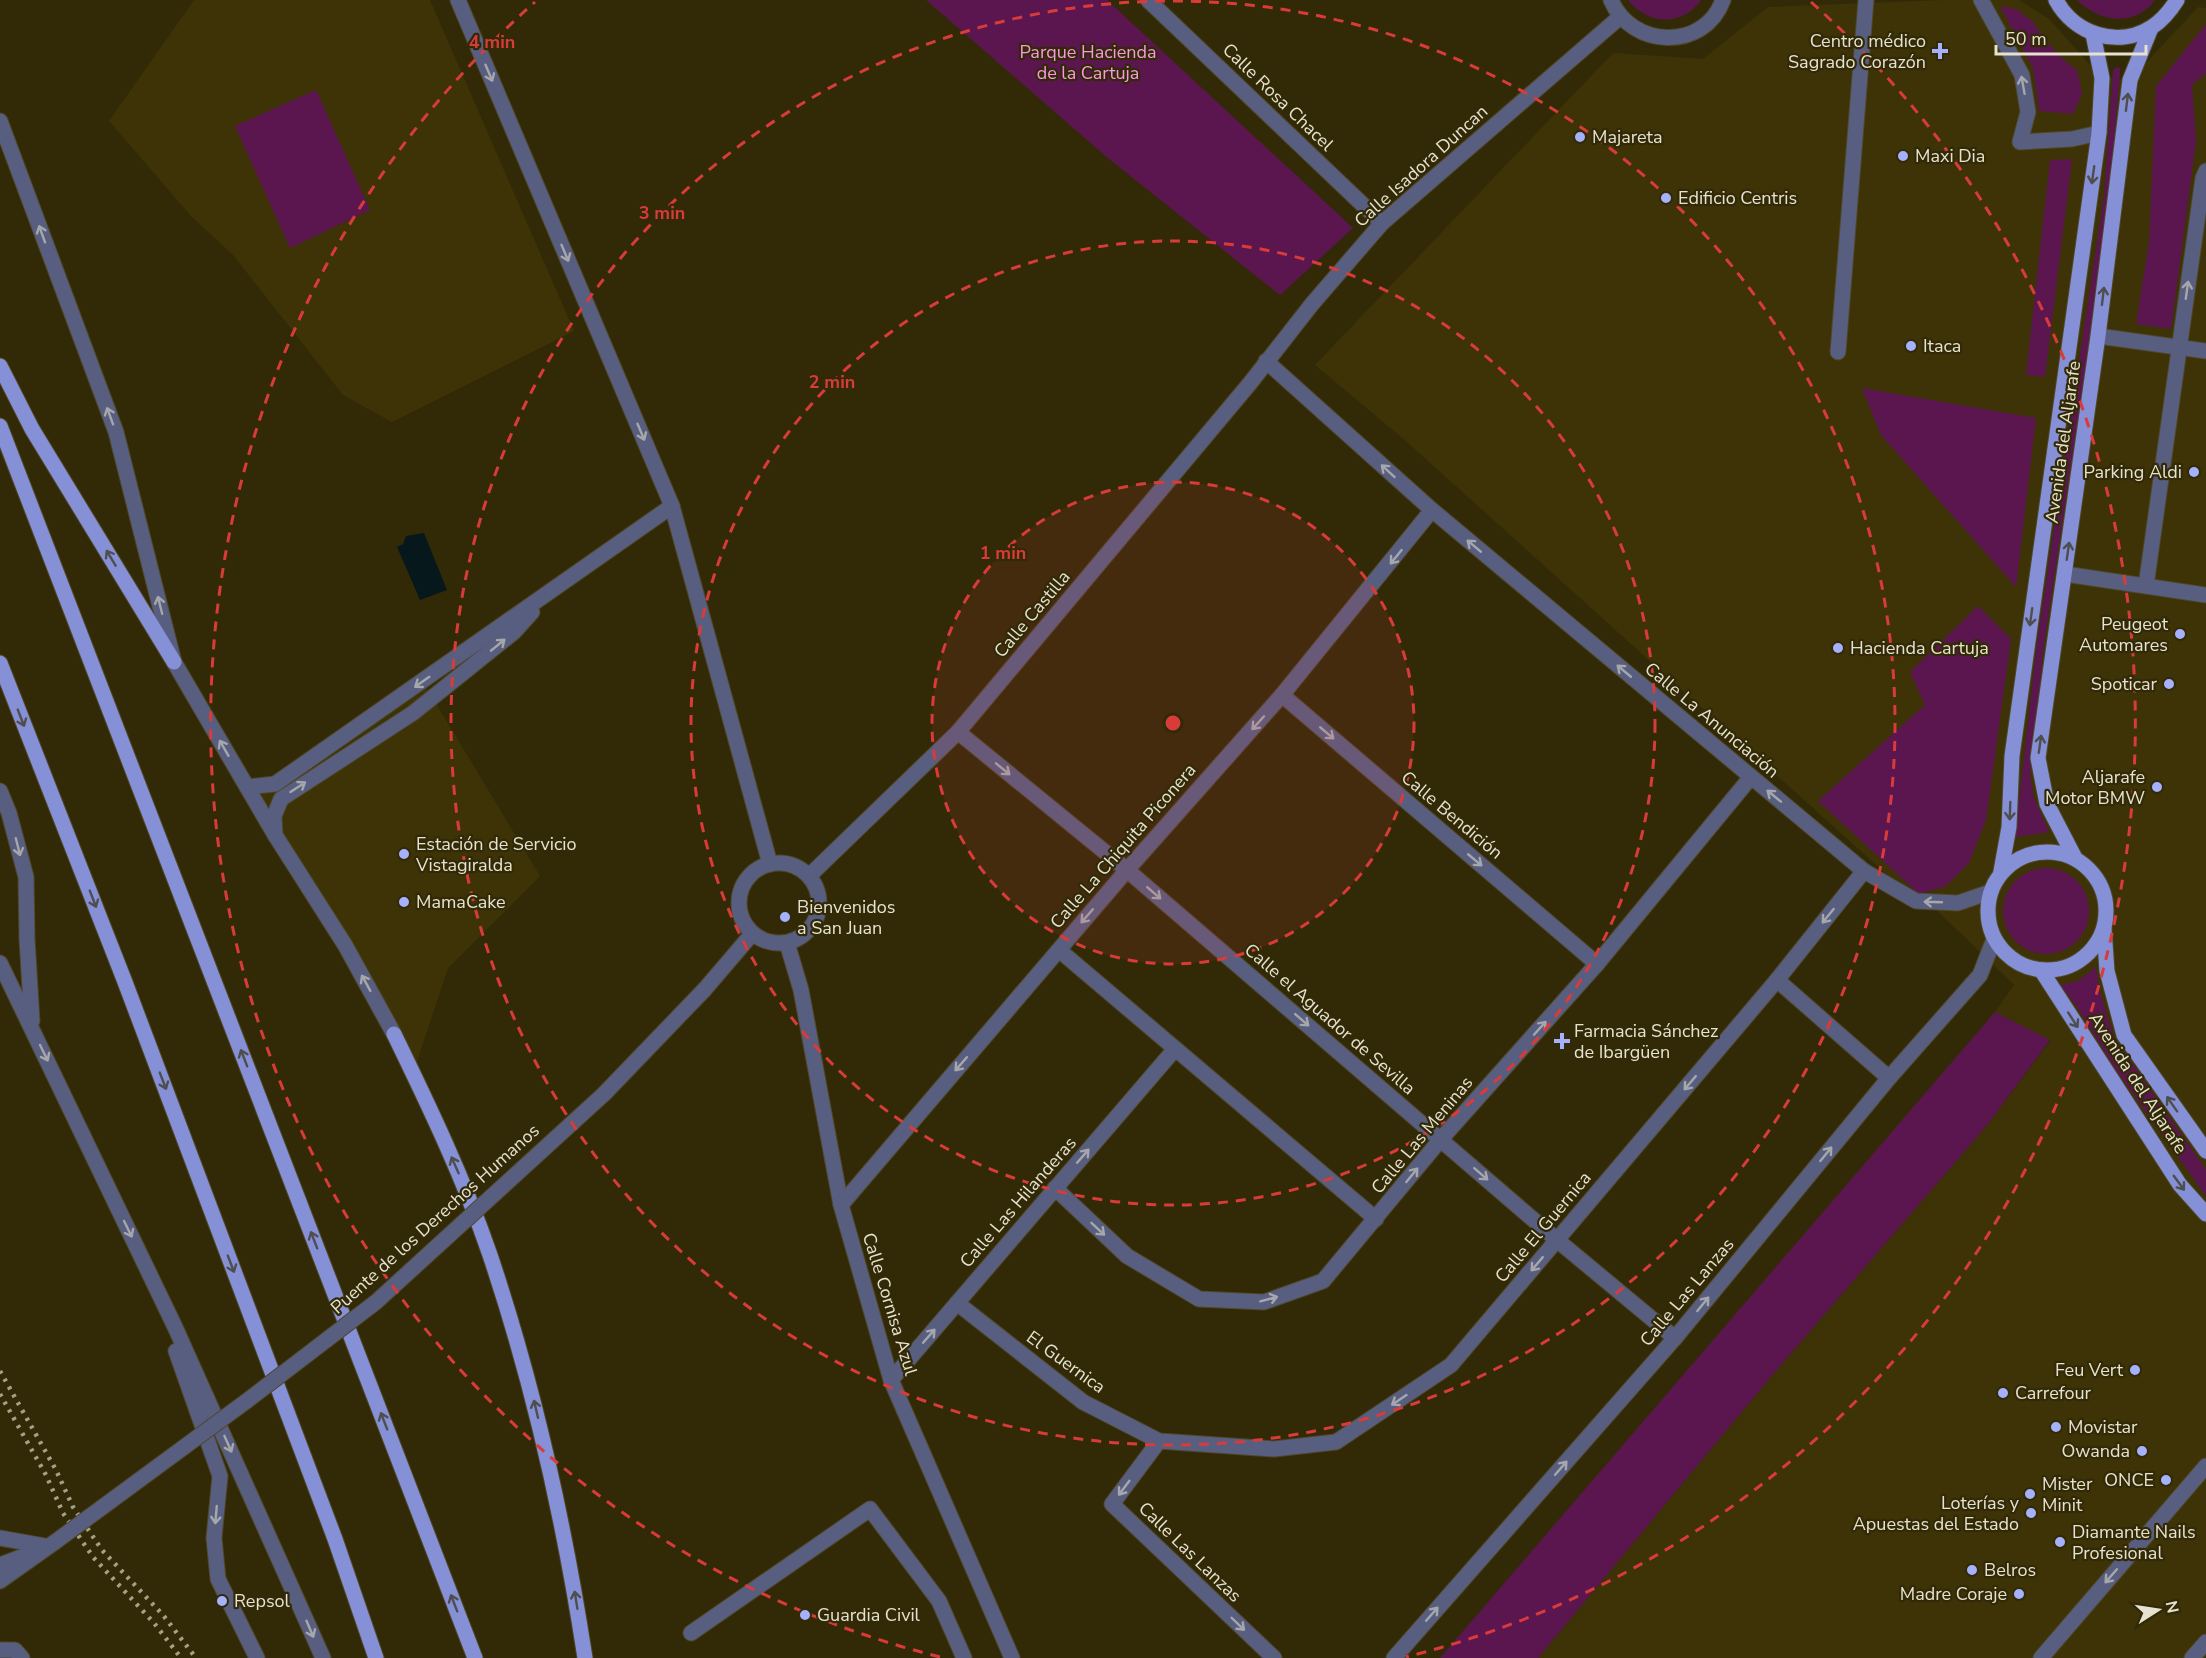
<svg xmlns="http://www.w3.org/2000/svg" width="2206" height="1658" font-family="'Nunito Sans',sans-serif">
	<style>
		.built { fill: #3d3306 }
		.green { fill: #5c164f }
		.water { fill: #07181d }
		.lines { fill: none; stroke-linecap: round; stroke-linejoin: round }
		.minor-casing { stroke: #4f4727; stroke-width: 17 }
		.major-casing { stroke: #4f4727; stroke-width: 17 }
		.minor { stroke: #585e80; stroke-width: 15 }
		.major { stroke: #8590d6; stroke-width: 15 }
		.rail { stroke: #a6a088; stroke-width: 4.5; stroke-dasharray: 3 6; stroke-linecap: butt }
		.minor-bridge-casing { stroke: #4f4727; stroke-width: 17; stroke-linecap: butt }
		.minor-bridge { stroke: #585e80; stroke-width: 15 }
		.oneway { stroke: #a6a7ab }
		.oneway2 { stroke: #4f4e4f }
		.ring { fill: none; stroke: #d83b39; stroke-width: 3; stroke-dasharray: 10 8 }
		.poi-dot { fill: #a5b1fc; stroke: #322a07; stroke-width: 2 }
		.labels { text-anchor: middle; stroke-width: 4.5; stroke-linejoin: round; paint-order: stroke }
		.poi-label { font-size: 18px; fill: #e6e2cf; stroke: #322a07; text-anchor: start }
		.park-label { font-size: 18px; fill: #fb96e3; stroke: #322a07 }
		.street-label { font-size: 18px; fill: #e6e2cf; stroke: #322a07 }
		.centre { fill: #d83b39; stroke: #322a07; stroke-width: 3 }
		.ring-label { font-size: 18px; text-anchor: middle; font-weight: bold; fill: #d83b39; stroke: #322a07; stroke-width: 4.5; stroke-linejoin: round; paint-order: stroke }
	</style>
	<rect width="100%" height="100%" fill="#322a07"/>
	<!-- built -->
	<g class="built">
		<path d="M 194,0 L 430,0 L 574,331 L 392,422 L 343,395 L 233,255 L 191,216 L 109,121 Z"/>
		<path d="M 1944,0 L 2019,0 L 2049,19 L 2102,78 L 2130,80 L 2198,7 L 2206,8 L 2206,1658 L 1538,1658 L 1769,1379 L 1988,1124 L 2050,1041 L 1995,1012 L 2014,985 L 1920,894 L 1916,901 L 1407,442 L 1315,365 L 1613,53 L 1703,59 L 1768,7 Z"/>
		<path d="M 423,682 L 540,876 L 448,968 L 413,1073 L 254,800 Z"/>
	</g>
	<!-- green -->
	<g class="green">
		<path d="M 926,0 L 1107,0 L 1353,228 L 1280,295 L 1109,159 Z"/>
		<path d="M 1628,0 L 1701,0 C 1682,27 1648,25 1628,0 Z"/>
		<path d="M 2077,0 L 2155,0 C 2134,28 2099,22 2077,0 Z"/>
		<path d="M 2000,6 L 2016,9 L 2033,22 L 2046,41 L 2065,61 L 2077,70 L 2082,94 L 2073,114 L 2039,111 L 2033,68 Z"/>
		<path d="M 2206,24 L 2206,73 L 2192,85 L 2196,141 L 2171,329 L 2136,324 L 2149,242 L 2156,86 Z"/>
		<path d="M 2117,67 L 2120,68 L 2120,73 L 2107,222 L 2044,644 L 2030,775 L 2034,798 L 2049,832 L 2015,837 L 2037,643 L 2104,195 L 2113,70 Z"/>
		<path d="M 316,90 L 370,210 L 290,248 L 235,126 Z"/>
		<path d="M 2072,159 L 2045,377 L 2026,375 L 2050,160 Z"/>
		<path d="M 1862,388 L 2036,418 L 2016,587 L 1881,435 Z"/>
		<path d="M 1978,606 L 2011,639 L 1986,820 L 1969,863 L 1946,886 L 1919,894 L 1818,801 L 1925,705 L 1910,672 Z"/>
		<circle cx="2046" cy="911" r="43"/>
		<path d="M 2096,967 L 2100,992 L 2114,1037 L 2206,1170 L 2206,1196 L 2118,1073 L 2075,1004 L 2060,985 L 2078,981 Z"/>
		<path d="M 1995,1012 L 2050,1040 L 1988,1124 L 1769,1379 L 1538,1658 L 1440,1658 Z"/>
	</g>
	<!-- water -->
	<path class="water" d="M 424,533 L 447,590 L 420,600 L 397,547 L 403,544 L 406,536 Z"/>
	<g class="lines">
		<defs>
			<g id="minor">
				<path d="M 458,0 L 672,506 L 770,864"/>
				<path d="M 1148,0 L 1382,223"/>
				<path d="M 1611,0 C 1631,48 1704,52 1723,0"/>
				<path d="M 1981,0 L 2022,75 L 2028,112 L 2020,142 L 2072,139 L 2099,133"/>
				<path d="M 0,121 L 116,432 L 174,662 L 275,835 L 345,945 L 394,1034"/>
				<path d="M 2098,336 L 2206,351"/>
				<path d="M 1838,352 L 1866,0"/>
				<path d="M 1266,361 L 1432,510 L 1864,871 L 1916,901 L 1958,903 L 1990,892"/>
				<path d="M 2065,574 L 2206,595"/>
				<path d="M 2146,586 L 2203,178 L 2206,171"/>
				<path d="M 1282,695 L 1597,964"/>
				<path d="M 958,732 L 1127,870 L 1557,1240 L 1675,1338"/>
				<path d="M 247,787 L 275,784 L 672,506"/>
				<path d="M 0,791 L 9,813 L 26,877 L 27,939 L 32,1021"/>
				<path d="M 275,835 L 274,816 L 281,799 L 413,713 L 514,632 L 532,612"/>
				<circle cx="779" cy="903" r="40"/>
				<path d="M 809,876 L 958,732 L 1251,382 L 1312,304 L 1382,223 L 1620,17"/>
				<path d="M 787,943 L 801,990 L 841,1205 L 891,1380 L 1012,1658"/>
				<path d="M 1059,950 L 1376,1219"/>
				<path d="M 0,963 L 175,1327 L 323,1658"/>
				<path d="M 1777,980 L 1889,1078"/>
				<path d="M 604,1094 L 705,989 L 752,934"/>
				<path d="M 1055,1188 L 1127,1256 L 1199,1299 L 1264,1302 L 1323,1281 L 1441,1139 L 1597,964 L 1751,777"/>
				<path d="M 841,1205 L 1127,870 L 1282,695 L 1432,510"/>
				<path d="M 957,1303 L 1083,1402 L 1159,1441 L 1274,1449 L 1336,1442 L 1451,1365 L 1777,980 L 1864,871"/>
				<path d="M 176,1351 L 220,1476 L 214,1538 L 218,1579 L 257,1658"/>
				<path d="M 891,1380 L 1175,1049"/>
				<path d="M 1159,1441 L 1112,1504 L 1274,1658"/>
				<path d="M 0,1538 L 45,1546"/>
				<path d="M 0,1565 L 29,1554"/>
				<path d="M 0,1581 L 55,1542"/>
				<path d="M 691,1633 L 870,1509 L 939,1601 L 964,1658"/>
				<path d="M 0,1650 L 15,1650 L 22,1658"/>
				<path d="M 1394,1658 L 1675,1338 L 1889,1078 L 1980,975 L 1994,939"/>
				<path d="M 2041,1658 L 2206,1466"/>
				<path d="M 2192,1658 L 2206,1642"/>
			</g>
			<g id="major">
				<path d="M 2056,0 C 2074,34 2118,49 2152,27 C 2163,20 2170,11 2177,0"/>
				<path d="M 0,366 L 32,429 L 174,662"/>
				<path d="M 0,426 L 475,1658"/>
				<path d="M 0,663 L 125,982 L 335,1539 L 376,1658"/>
				<circle cx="2047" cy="911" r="59"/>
				<path d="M 2075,858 L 2047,804 L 2038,758 L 2098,336 L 2130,80 L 2151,28"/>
				<path d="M 2001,871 L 2009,827 L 2012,756 L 2099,133 L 2102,78 L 2093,34"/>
				<path d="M 2104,928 L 2107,971 L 2124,1035 L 2206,1151"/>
				<path d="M 2041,970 L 2180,1185 L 2206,1214"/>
				<path d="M 394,1034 C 429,1106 464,1179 490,1255 C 534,1386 564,1521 585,1658"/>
			</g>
		</defs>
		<!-- minor casing -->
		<use href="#minor" class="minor-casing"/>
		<!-- major casing -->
		<use href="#major" class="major-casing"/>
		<!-- minor -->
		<use href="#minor" class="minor"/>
		<!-- major -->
		<use href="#major" class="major"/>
		<!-- rail -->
		<g class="rail">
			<path d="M 0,1371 L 56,1470 L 73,1507 L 102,1550 L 163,1615 L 196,1658"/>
			<path d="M 0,1394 L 46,1475 L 63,1513 L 93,1557 L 154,1623 L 181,1658"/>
		</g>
		<defs>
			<path id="minor-bridge" d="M 55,1542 L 248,1400 L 376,1302 L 604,1094"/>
		</defs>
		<!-- minor-bridge casing -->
		<use href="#minor-bridge" class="minor-bridge-casing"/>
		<!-- minor-bridge -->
		<use href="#minor-bridge" class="minor-bridge"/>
	</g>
	<!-- one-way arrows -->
	<defs><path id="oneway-shaft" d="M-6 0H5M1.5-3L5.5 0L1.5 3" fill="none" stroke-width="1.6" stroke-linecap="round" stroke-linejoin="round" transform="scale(1.5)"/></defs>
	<g class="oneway">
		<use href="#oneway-shaft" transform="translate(489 73) rotate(67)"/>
		<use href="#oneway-shaft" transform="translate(2023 85) rotate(-100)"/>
		<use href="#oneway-shaft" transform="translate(42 234) rotate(-110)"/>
		<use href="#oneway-shaft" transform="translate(565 253) rotate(67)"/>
		<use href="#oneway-shaft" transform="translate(2187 290) rotate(-82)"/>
		<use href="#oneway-shaft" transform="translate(110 416) rotate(-110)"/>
		<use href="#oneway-shaft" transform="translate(641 432) rotate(67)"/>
		<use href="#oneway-shaft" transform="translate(1388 471) rotate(-138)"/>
		<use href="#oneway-shaft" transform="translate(1474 546) rotate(-140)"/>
		<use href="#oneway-shaft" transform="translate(1396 557) rotate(129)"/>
		<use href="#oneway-shaft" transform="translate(160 605) rotate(-104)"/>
		<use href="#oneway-shaft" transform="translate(498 645) rotate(-39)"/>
		<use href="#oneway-shaft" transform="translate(1624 671) rotate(-140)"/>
		<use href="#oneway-shaft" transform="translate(422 682) rotate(145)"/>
		<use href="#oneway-shaft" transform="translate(1258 723) rotate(132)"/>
		<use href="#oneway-shaft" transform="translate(1327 733) rotate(40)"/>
		<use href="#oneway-shaft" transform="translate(224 748) rotate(-120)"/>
		<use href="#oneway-shaft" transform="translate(1003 769) rotate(39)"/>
		<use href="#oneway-shaft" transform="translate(298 787) rotate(-33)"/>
		<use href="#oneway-shaft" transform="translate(1774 796) rotate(-141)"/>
		<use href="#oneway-shaft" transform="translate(18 847) rotate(76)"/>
		<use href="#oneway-shaft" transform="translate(1475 860) rotate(40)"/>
		<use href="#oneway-shaft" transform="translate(1154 893) rotate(41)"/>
		<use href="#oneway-shaft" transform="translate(1933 902) rotate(-178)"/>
		<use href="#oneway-shaft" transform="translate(1087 916) rotate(131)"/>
		<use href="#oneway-shaft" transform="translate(1828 916) rotate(129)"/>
		<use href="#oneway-shaft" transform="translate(366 983) rotate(-119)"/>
		<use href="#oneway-shaft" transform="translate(1302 1020) rotate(41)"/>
		<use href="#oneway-shaft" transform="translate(1540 1028) rotate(-48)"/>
		<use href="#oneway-shaft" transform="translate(44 1053) rotate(64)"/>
		<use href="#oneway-shaft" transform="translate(961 1064) rotate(131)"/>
		<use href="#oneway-shaft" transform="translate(1690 1083) rotate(130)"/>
		<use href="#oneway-shaft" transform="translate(1826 1154) rotate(-51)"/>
		<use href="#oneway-shaft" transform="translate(1083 1156) rotate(-49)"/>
		<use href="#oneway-shaft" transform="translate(1481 1174) rotate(41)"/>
		<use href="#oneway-shaft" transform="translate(1412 1175) rotate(-51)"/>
		<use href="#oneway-shaft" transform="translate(128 1229) rotate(64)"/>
		<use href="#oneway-shaft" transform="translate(1098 1229) rotate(43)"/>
		<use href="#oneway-shaft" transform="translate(1537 1264) rotate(130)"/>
		<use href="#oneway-shaft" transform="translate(1269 1299) rotate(-15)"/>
		<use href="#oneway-shaft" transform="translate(1703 1304) rotate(-51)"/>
		<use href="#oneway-shaft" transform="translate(929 1336) rotate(-49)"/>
		<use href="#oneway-shaft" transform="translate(1399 1400) rotate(146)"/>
		<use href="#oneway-shaft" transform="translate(228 1444) rotate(66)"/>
		<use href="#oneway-shaft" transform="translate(1561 1468) rotate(-49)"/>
		<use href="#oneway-shaft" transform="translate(1124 1488) rotate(127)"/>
		<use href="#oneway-shaft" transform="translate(216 1515) rotate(95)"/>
		<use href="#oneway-shaft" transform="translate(2111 1576) rotate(131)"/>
		<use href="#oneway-shaft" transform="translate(1432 1614) rotate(-49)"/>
		<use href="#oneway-shaft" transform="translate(1238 1624) rotate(44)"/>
		<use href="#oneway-shaft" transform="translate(310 1629) rotate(67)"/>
	</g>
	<g class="oneway2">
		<use href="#oneway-shaft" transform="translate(2127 102) rotate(-83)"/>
		<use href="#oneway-shaft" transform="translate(2093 175) rotate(98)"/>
		<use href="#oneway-shaft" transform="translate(2103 296) rotate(-83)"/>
		<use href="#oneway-shaft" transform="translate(2068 551) rotate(-82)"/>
		<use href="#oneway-shaft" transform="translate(111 558) rotate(-121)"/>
		<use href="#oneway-shaft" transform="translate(2031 617) rotate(98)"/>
		<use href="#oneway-shaft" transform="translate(21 718) rotate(69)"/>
		<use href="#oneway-shaft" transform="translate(2040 744) rotate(-82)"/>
		<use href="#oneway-shaft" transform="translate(2010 811) rotate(92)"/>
		<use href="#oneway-shaft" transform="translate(93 899) rotate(69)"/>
		<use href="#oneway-shaft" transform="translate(2073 1020) rotate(57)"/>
		<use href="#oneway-shaft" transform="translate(244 1058) rotate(-111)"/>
		<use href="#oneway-shaft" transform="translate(163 1081) rotate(69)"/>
		<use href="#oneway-shaft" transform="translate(2172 1104) rotate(-125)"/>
		<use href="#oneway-shaft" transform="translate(455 1165) rotate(-114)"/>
		<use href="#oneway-shaft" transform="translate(2179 1183) rotate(54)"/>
		<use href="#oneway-shaft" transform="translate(314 1240) rotate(-111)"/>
		<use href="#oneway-shaft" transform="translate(231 1264) rotate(69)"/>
		<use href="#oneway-shaft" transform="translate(536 1409) rotate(-103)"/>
		<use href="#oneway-shaft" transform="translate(384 1421) rotate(-111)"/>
		<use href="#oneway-shaft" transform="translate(576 1600) rotate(-99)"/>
		<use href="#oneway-shaft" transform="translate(454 1603) rotate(-111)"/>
	</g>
	<!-- distance rings -->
	<circle cx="1173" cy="723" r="241" fill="#d83b39" fill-opacity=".12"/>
	<g class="ring">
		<circle cx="1173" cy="723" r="241"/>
		<circle cx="1173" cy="723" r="482"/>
		<circle cx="1173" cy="723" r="722"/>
		<path d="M940 1657A963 963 0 0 1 535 2M1811 2A963 963 0 0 1 1406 1657"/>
	</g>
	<!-- markers -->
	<g class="poi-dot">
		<path d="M1937 42h6v6h6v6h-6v6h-6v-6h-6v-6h6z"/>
		<circle cx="1580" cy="137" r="6"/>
		<circle cx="1903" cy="156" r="6"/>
		<circle cx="1666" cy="198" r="6"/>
		<circle cx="1911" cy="346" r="6"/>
		<circle cx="2194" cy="472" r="6"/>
		<circle cx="2180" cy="634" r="6"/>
		<circle cx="1838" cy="648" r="6"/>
		<circle cx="2169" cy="684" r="6"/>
		<circle cx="2157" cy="787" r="6"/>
		<circle cx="404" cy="854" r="6"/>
		<circle cx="404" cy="902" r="6"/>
		<circle cx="785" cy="917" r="6"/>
		<path d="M1559 1032h6v6h6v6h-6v6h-6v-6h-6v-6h6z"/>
		<circle cx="2135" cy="1370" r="6"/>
		<circle cx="2003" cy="1393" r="6"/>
		<circle cx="2056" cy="1427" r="6"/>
		<circle cx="2142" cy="1451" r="6"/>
		<circle cx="2166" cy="1480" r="6"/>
		<circle cx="2030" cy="1494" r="6"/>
		<circle cx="2031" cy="1513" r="6"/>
		<circle cx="2060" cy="1542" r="6"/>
		<circle cx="1972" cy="1570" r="6"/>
		<circle cx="2019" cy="1594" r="6"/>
		<circle cx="222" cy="1601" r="6"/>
		<circle cx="805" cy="1615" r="6"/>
	</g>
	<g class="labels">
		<!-- poi labels -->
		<g class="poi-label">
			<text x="1926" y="47" text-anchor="end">Centro médico<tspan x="1926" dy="21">Sagrado Corazón</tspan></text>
			<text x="1592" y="143">Majareta</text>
			<text x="1915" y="162">Maxi Dia</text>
			<text x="1678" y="204">Edificio Centris</text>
			<text x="1923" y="352">Itaca</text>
			<text x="2182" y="478" text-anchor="end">Parking Aldi</text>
			<text x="2168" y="630" text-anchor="end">Peugeot<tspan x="2168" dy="21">Automares</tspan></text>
			<text x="1850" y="654">Hacienda Cartuja</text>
			<text x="2157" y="690" text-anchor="end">Spoticar</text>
			<text x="2145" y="783" text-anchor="end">Aljarafe<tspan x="2145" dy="21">Motor BMW</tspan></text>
			<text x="416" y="850">Estación de Servicio<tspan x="416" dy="21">Vistagiralda</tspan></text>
			<text x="416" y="908">MamaCake</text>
			<text x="797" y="913">Bienvenidos<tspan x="797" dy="21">a San Juan</tspan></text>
			<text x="1574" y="1037">Farmacia Sánchez<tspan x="1574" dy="21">de Ibargüen</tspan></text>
			<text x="2123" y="1376" text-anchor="end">Feu Vert</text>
			<text x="2015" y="1399">Carrefour</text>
			<text x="2068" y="1433">Movistar</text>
			<text x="2130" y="1457" text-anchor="end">Owanda</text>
			<text x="2154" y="1486" text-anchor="end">ONCE</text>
			<text x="2042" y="1490">Mister<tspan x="2042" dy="21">Minit</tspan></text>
			<text x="2019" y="1509" text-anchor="end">Loterías y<tspan x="2019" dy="21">Apuestas del Estado</tspan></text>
			<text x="2072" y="1538">Diamante Nails<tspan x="2072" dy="21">Profesional</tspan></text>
			<text x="1984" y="1576">Belros</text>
			<text x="2007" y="1600" text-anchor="end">Madre Coraje</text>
			<text x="234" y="1607">Repsol</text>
			<text x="817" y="1621">Guardia Civil</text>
		</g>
		<!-- park labels -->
		<g class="park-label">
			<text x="1088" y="58">Parque Hacienda<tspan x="1088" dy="21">de la Cartuja</tspan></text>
		</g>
		<!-- street labels -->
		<g class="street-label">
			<text transform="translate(1278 97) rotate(44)" y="6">Calle Rosa Chacel</text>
			<text transform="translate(1421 166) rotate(-42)" y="6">Calle Isadora Duncan</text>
			<text transform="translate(2063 442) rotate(-82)" y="6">Avenida del Aljarafe</text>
			<text transform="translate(1032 614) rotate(-50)" y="6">Calle Castilla</text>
			<text transform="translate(1712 720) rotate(40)" y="6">Calle La Anunciación</text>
			<text transform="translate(1452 815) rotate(40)" y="6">Calle Bendición</text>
			<text transform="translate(1123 846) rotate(-49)" y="6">Calle La Chiquita Piconera</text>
			<text transform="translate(1330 1019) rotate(41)" y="6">Calle el Aguador de Sevilla</text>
			<text transform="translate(2138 1083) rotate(57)" y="6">Avenida del Aljarafe</text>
			<text transform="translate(1422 1135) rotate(-50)" y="6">Calle Las Meninas</text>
			<text transform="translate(1018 1202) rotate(-49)" y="6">Calle Las Hilanderas</text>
			<text transform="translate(435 1219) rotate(-42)" y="6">Puente de los Derechos Humanos</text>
			<text transform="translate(1543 1227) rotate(-50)" y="6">Calle El Guernica</text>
			<text transform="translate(1687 1292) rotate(-50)" y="6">Calle Las Lanzas</text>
			<text transform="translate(890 1304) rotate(73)" y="6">Calle Cornisa Azul</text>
			<text transform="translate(1066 1362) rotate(36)" y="6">El Guernica</text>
			<text transform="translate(1190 1552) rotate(44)" y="6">Calle Las Lanzas</text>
		</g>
	</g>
	<circle cx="1173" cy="723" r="9" class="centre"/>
	<g class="ring-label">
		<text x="492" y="48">4 min</text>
		<text x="662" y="219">3 min</text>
		<text x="832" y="388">2 min</text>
		<text x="1003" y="559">1 min</text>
	</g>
	<!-- north arrow -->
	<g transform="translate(2158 1610) rotate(78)" stroke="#322a07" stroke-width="4.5" paint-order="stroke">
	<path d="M0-4.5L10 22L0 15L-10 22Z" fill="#e6e2cf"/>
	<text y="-9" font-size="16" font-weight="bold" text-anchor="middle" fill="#e6e2cf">N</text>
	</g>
	<!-- scale -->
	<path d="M1996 45v9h150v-9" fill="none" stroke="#e6e2cf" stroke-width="3"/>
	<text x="2005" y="45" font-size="18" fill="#e6e2cf" stroke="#322a07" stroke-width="4.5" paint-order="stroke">50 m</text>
</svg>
